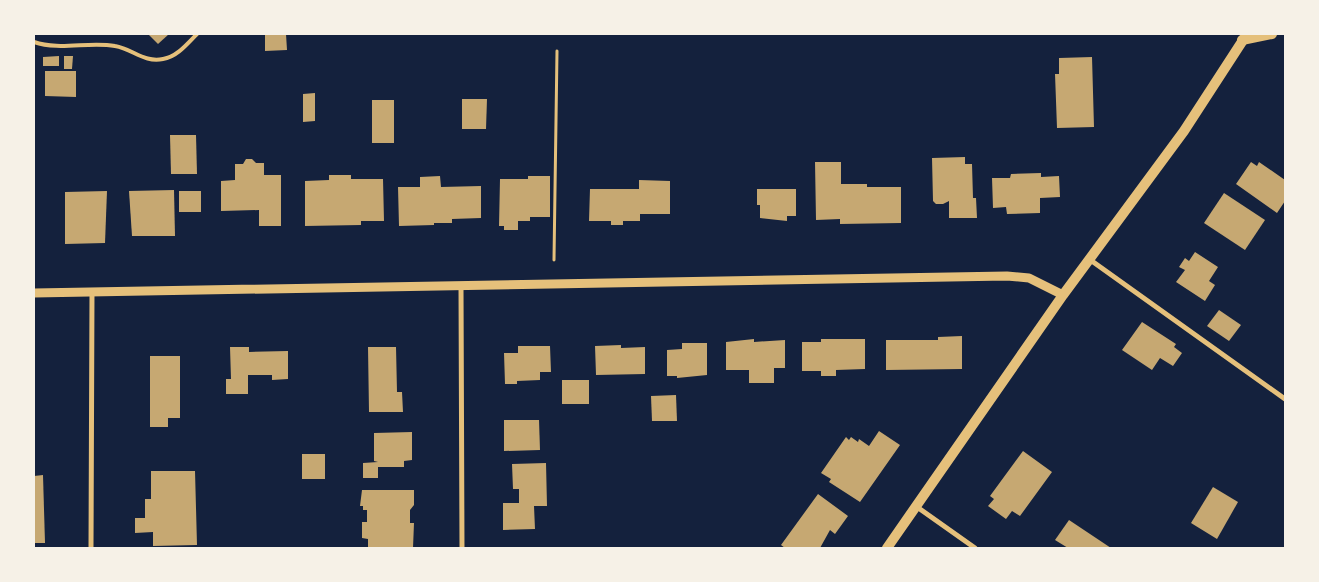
<svg xmlns="http://www.w3.org/2000/svg" width="1319" height="582" font-family="Roboto,sans-serif">
	<style>
		.building { fill: #c6a872 }
		.lines { fill: none; stroke-linecap: round; stroke-linejoin: round }
		.path { stroke: #e5c07b; stroke-width: 3 }
		.service { stroke: #e5c07b; stroke-width: 4 }
		.minor { stroke: #e5c07b; stroke-width: 5 }
		.tertiary { stroke: #e5c07b; stroke-width: 9 }
		.secondary { stroke: #e5c07b; stroke-width: 10 }
	</style>
	<rect width="100%" height="100%" fill="#14213d"/>
	<!-- building -->
	<g class="building">
		<path d="M 148,34 L 169,34 L 158,44 Z"/>
		<path d="M 265,34 L 286,34 L 287,50 L 265,51 Z"/>
		<path d="M 59,56 L 59,66 L 43,66 L 43,57 Z"/>
		<path d="M 64,56 L 73,56 L 72,69 L 64,69 Z"/>
		<path d="M 1092,57 L 1094,127 L 1057,128 L 1055,74 L 1059,74 L 1059,58 Z"/>
		<path d="M 45,71 L 76,71 L 76,97 L 45,96 Z"/>
		<path d="M 315,93 L 315,121 L 303,122 L 303,94 Z"/>
		<path d="M 462,99 L 487,99 L 486,129 L 462,129 Z"/>
		<rect x="372" y="100" width="22" height="43"/>
		<path d="M 170,135 L 196,135 L 197,174 L 171,174 Z"/>
		<path d="M 965,157 L 965,164 L 972,164 L 973,198 L 976,198 L 977,218 L 949,218 L 949,201 L 943,204 L 936,204 L 933,201 L 932,158 Z"/>
		<path d="M 246,159 L 252,159 L 256,163 L 264,163 L 264,175 L 281,175 L 281,226 L 259,226 L 259,210 L 221,211 L 221,181 L 235,180 L 235,164 L 243,164 Z"/>
		<path d="M 815,162 L 841,162 L 841,184 L 867,184 L 867,187 L 901,187 L 901,223 L 840,224 L 840,219 L 816,220 Z"/>
		<path d="M 1251,162 L 1257,166 L 1259,162 L 1285,180 L 1285,201 L 1277,213 L 1236,184 Z"/>
		<path d="M 1041,173 L 1041,177 L 1059,176 L 1060,197 L 1040,198 L 1040,213 L 1007,214 L 1006,207 L 993,208 L 992,178 L 1010,178 L 1011,174 Z"/>
		<path d="M 329,175 L 351,175 L 351,179 L 383,179 L 384,221 L 361,221 L 361,225 L 305,226 L 305,181 L 329,180 Z"/>
		<path d="M 440,176 L 441,187 L 481,186 L 481,218 L 452,219 L 452,223 L 434,223 L 434,225 L 399,226 L 398,187 L 420,187 L 420,177 Z"/>
		<path d="M 528,176 L 550,176 L 550,217 L 530,217 L 530,221 L 518,221 L 518,230 L 504,230 L 504,226 L 499,226 L 500,179 L 528,179 Z"/>
		<path d="M 639,180 L 670,181 L 670,214 L 640,214 L 640,221 L 623,221 L 623,225 L 611,225 L 611,221 L 589,221 L 590,189 L 639,189 Z"/>
		<path d="M 757,189 L 796,189 L 796,216 L 787,216 L 787,221 L 760,218 L 760,205 L 757,205 Z"/>
		<path d="M 174,190 L 175,236 L 132,236 L 129,191 Z"/>
		<path d="M 107,191 L 105,243 L 65,244 L 65,192 Z"/>
		<rect x="179" y="191" width="22" height="21"/>
		<path d="M 1224,193 L 1265,220 L 1245,250 L 1204,223 Z"/>
		<path d="M 1195,252 L 1218,267 L 1209,281 L 1215,285 L 1205,301 L 1176,282 L 1185,270 L 1179,267 L 1185,258 L 1189,261 Z"/>
		<path d="M 1219,310 L 1241,325 L 1229,341 L 1207,326 Z"/>
		<path d="M 1142,322 L 1176,344 L 1174,347 L 1182,353 L 1173,366 L 1160,358 L 1152,370 L 1122,350 Z"/>
		<path d="M 962,336 L 962,369 L 886,370 L 886,340 L 938,340 L 938,337 Z"/>
		<path d="M 754,339 L 754,342 L 785,340 L 785,368 L 774,368 L 774,383 L 749,383 L 749,370 L 726,370 L 726,342 Z"/>
		<path d="M 821,339 L 865,339 L 865,369 L 836,370 L 836,376 L 821,376 L 821,371 L 802,371 L 802,342 L 821,342 Z"/>
		<path d="M 682,343 L 707,343 L 707,375 L 677,378 L 677,376 L 667,376 L 667,350 L 682,349 Z"/>
		<path d="M 621,345 L 621,348 L 645,347 L 645,374 L 596,375 L 595,346 Z"/>
		<path d="M 518,346 L 550,346 L 551,372 L 540,372 L 540,380 L 517,381 L 517,384 L 505,384 L 504,353 L 518,353 Z"/>
		<path d="M 230,347 L 249,347 L 249,352 L 288,351 L 288,379 L 272,380 L 272,375 L 248,375 L 248,394 L 226,394 L 226,379 L 231,379 Z"/>
		<path d="M 368,347 L 396,347 L 397,392 L 402,392 L 403,412 L 369,412 Z"/>
		<path d="M 150,356 L 180,356 L 180,418 L 168,418 L 168,427 L 150,427 Z"/>
		<rect x="562" y="380" width="27" height="24"/>
		<path d="M 676,395 L 677,421 L 652,421 L 651,396 Z"/>
		<path d="M 504,420 L 539,420 L 540,450 L 504,451 Z"/>
		<path d="M 879,431 L 900,445 L 860,502 L 829,482 L 831,479 L 821,473 L 846,437 L 849,440 L 851,437 L 858,442 L 859,439 L 869,446 Z"/>
		<path d="M 412,432 L 412,460 L 404,461 L 404,467 L 378,467 L 378,478 L 363,478 L 363,463 L 378,462 L 374,461 L 374,433 Z"/>
		<path d="M 1023,451 L 1052,472 L 1020,516 L 1012,511 L 1006,519 L 988,506 L 994,499 L 990,496 Z"/>
		<rect x="302" y="454" width="23" height="25"/>
		<path d="M 546,463 L 547,506 L 534,506 L 535,529 L 503,530 L 503,503 L 519,503 L 519,489 L 513,489 L 512,464 Z"/>
		<path d="M 151,471 L 195,471 L 197,545 L 153,546 L 153,532 L 135,533 L 135,518 L 145,518 L 145,499 L 151,499 Z"/>
		<path d="M 43,475 L 45,543 L 34,543 L 34,476 Z"/>
		<path d="M 1213,487 L 1238,502 L 1217,539 L 1191,523 Z"/>
		<path d="M 362,490 L 414,490 L 414,505 L 410,510 L 410,523 L 414,523 L 413,548 L 368,548 L 368,539 L 362,538 L 362,522 L 367,522 L 367,510 L 363,510 L 363,506 L 360,506 Z"/>
		<path d="M 818,494 L 848,516 L 835,534 L 830,530 L 820,548 L 785,548 L 781,545 Z"/>
		<path d="M 1069,520 L 1111,548 L 1068,548 L 1055,540 Z"/>
	</g>
	<g class="lines">
		<!-- path -->
		<path class="path" d="M 554,260 L 557,51"/>
		<!-- service -->
		<path class="service" d="M 34,42 C 60,51 89,41 115,46 C 133,49 144,63 163,59 C 177,57 188,43 197,34"/>
		<!-- minor -->
		<g class="minor">
			<path d="M 1089,259 L 1285,399"/>
			<path d="M 461,286 L 462,548"/>
			<path d="M 917,507 L 975,548"/>
			<path d="M 91,548 L 92,292"/>
		</g>
		<!-- tertiary -->
		<path class="tertiary" d="M 34,293 L 1007,276 L 1029,278 L 1063,295"/>
		<!-- secondary -->
		<g class="secondary">
			<path d="M 1242,40 L 1272,34"/>
			<path d="M 887,548 L 1063,295 L 1184,131 L 1247,34"/>
		</g>
	</g>
	<!-- border -->
	<rect width="1319" height="582" fill="none" stroke="#f6f1e7" stroke-width="70"/>
</svg>
